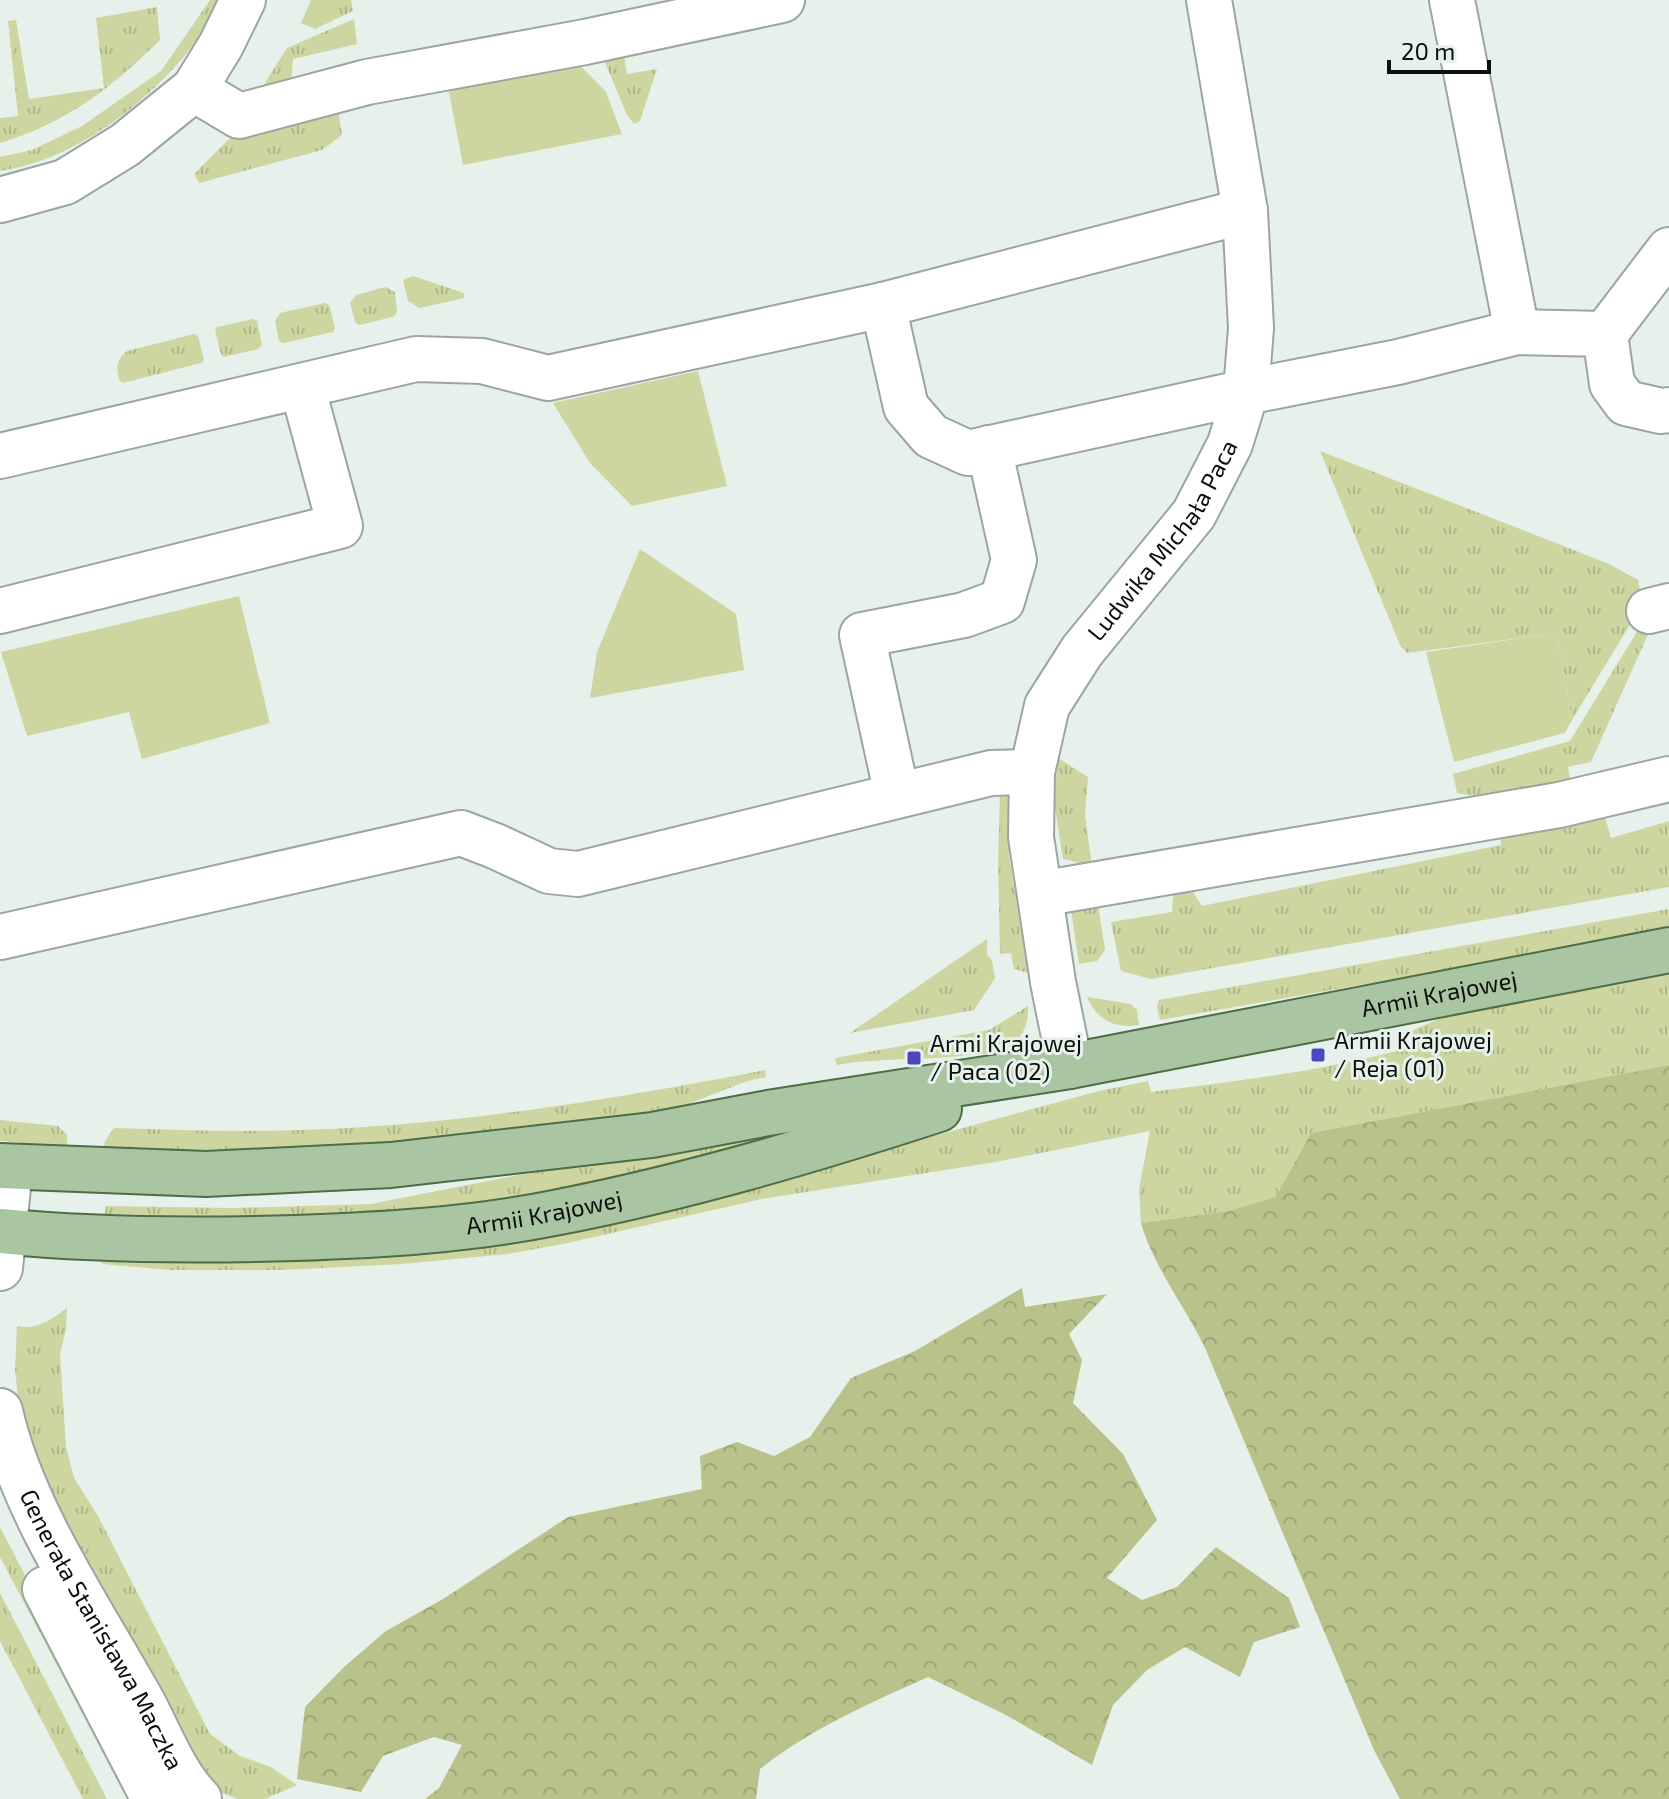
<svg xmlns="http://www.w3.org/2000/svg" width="1669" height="1799" font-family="'Exo 2',sans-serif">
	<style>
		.grass { fill: url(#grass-tufts) }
		.forest { fill: url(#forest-crowns) }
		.park { fill: #cdd6a1 }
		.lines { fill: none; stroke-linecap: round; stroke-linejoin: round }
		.minor-casing { stroke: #9ba6a0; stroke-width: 48 }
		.major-casing { stroke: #4e6c46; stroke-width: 48 }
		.minor { stroke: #fff; stroke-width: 44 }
		.major { stroke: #aac5a2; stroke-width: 44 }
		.poi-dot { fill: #4d47be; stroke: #e6f1eb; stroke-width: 3 }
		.labels { text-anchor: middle; stroke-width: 6; stroke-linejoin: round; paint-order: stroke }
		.street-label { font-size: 24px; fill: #0c100d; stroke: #e6f1eb }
		.poi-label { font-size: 24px; fill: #0c100d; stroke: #e6f1eb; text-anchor: start }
	</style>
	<defs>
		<pattern id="grass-tufts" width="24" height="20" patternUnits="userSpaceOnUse" patternTransform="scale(2)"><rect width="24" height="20" fill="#cdd6a1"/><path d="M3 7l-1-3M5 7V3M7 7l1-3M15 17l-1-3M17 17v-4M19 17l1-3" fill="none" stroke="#afb789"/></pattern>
		<pattern id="forest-crowns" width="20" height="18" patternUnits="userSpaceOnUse" patternTransform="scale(2)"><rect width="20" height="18" fill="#b9c28a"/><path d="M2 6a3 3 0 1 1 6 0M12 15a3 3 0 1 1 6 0" fill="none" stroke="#9ea676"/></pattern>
	</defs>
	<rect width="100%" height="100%" fill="#e6f1eb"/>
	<!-- grass -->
	<g class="grass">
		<path d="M 210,0 L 224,0 C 180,77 91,158 0,171 L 0,157 L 32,150 L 82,126 L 161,71 Z"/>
		<path d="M 311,0 L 351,0 L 353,11 L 315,29 L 301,23 Z"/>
		<path d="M 157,7 L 160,40 C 110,89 68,122 0,143 L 0,118 L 18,116 L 8,21 L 16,20 L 29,99 L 104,88 L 96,18 Z"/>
		<path d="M 354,19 L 357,44 L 293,59 L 291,84 L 261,89 L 287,48 Z"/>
		<path d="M 623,49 L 627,74 L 657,69 L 640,121 L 634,124 L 627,115 L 601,53 Z"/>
		<path d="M 338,108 L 342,135 L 322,150 L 199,183 L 194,174 L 245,123 Z"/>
		<path d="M 413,276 L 464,293 L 464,298 L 420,308 L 408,301 L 403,280 Z"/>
		<path d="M 385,287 L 395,292 L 397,312 L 393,317 L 359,325 L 355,322 L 350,303 L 356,295 Z"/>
		<path d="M 325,303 L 329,305 L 335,328 L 333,332 L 284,343 L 279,341 L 275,321 L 280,313 Z"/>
		<path d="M 253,319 L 257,321 L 262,345 L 258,349 L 224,357 L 221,354 L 215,330 L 217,327 Z"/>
		<path d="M 194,334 L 198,336 L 204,360 L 201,363 L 123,383 L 119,380 C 116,366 116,361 127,351 Z"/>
		<path d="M 1320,451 L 1556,543 L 1609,564 L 1638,580 L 1642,599 L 1641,615 L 1631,623 L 1572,720 L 1557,633 L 1407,653 L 1400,645 Z"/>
		<path d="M 1654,621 L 1591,762 L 1568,767 L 1572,790 L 1488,799 L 1457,793 L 1453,774 L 1570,741 L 1638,630 L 1647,622 Z"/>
		<path d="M 1058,758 L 1088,777 L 1085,815 L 1092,866 L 1063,859 L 1054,801 Z"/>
		<path d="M 1000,788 L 1008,798 L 1009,855 L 1028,973 L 1014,969 L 1011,953 L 1000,954 L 998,863 Z"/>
		<path d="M 1596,810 L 1605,817 L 1611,838 L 1669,821 L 1669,887 L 1151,979 L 1121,971 L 1111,922 L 1172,912 L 1174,885 L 1187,883 L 1202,906 L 1501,845 L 1499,820 Z"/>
		<path d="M 1097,898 L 1105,950 L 1097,961 L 1079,964 L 1071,910 Z"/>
		<path d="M 1669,909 L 1669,931 L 1160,1020 L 1157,1006 L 1159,1000 Z"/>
		<path d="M 987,939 L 987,955 L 992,960 L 995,978 L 974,1010 L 850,1033 Z"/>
		<path d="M 1669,970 L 1669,1065 L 1311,1133 L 1277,1197 L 1228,1211 L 1141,1223 L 1139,1189 L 1150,1131 L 996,1162 L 762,1199 L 563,1244 L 508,1254 L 402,1264 L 282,1270 L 170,1270 L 102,1264 L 102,1255 L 705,1198 L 1099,1091 L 1148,1081 L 1151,1092 C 1240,1080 1328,1071 1414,1046 L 1411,1031 L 1463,1009 Z"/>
		<path d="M 1087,997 L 1131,1004 L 1137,1010 L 1139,1025 C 1115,1029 1097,1020 1087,997 Z"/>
		<path d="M 1028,1006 C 1029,1024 1023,1039 1006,1048 C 996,1054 981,1054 969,1055 C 926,1061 880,1057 837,1065 L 835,1058 L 989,1030 Z"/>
		<path d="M 765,1070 L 766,1077 L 747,1081 L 683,1106 L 645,1114 L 431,1142 L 192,1153 L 103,1151 L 105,1141 L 114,1128 C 197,1131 280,1133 363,1127 C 498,1118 632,1096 765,1070 Z"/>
		<path d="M 0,1120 L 58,1126 L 67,1135 L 67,1147 L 0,1141 Z"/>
		<path d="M 768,1133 L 769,1138 C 719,1152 668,1170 617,1180 C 449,1214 276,1220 105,1214 L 106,1206 L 234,1208 L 371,1204 L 508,1177 Z"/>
		<path d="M 67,1308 L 66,1329 L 60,1354 L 66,1447 L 74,1478 L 98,1516 L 210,1734 L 240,1756 L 271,1767 L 297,1785 L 265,1799 L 237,1799 L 214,1789 L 167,1720 L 56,1504 L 20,1421 L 15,1368 L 17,1326 C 39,1330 50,1320 67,1308 Z"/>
		<path d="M 0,1527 L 141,1799 L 127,1799 L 0,1557 Z"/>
		<path d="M 0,1593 L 107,1799 L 83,1799 L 0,1641 Z"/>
	</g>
	<!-- forest -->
	<g class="forest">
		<path d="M 1669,1065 L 1669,1799 L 1400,1799 L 1374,1750 L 1205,1348 C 1185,1306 1154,1268 1141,1223 L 1228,1211 L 1276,1197 L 1311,1133 Z"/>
		<path d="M 1022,1288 L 1025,1307 L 1107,1294 L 1069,1334 L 1082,1360 L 1073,1403 L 1123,1454 L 1157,1520 L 1107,1578 L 1142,1600 L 1177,1587 L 1216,1547 L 1289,1598 L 1300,1627 L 1254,1642 L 1240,1677 L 1185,1647 L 1147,1670 L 1113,1705 L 1092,1765 L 1006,1715 L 928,1677 C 868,1704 812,1728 760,1769 L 756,1799 L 425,1799 L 439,1788 L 462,1745 L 434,1737 L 383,1756 L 361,1792 L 297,1779 L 305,1707 L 344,1667 L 386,1631 L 443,1599 L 568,1517 L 702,1489 L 700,1456 L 737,1442 L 774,1456 L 810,1437 L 851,1378 L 915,1351 Z"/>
	</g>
	<!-- park -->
	<g class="park">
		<path d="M 575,60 L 606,92 L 622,134 L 463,165 L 447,82 Z"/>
		<path d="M 698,371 L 727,486 L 632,506 L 590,463 L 553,403 Z"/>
		<path d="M 640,549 L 736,614 L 744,670 L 590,698 L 597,652 Z"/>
		<path d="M 239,596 L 270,723 L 142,759 L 129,712 L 27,736 L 1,652 Z"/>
		<path d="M 1557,633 L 1572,720 L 1565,733 L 1454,762 L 1426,652 Z"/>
	</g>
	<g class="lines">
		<defs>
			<g id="minor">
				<path d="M 1452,0 L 1517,332"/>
				<path d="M 194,89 L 239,116 L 367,82 L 585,42 L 782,0"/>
				<path d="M 0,200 L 65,182 L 125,145 L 194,89 L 221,45 L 243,0"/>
				<path d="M 1245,211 L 883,305 L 906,407 L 931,436 L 968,453 L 1246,392 L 1398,362 L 1517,332 L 1605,334 L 1612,384 L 1626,403 L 1661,411 L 1669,410"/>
				<path d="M 1605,334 L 1669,250"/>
				<path d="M 0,456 L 416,359 L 482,361 L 548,378 L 883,305"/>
				<path d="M 0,611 L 340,526 L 302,386"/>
				<path d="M 1649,611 L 1669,606"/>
				<path d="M 897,795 L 862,635 L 964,615 L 1002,601 L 1014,560 L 989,448"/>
				<path d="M 1040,894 L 1559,805 L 1669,779"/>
				<path d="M 0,937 L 461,833 L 495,846 L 549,871 L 578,874 L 991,773 L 1032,772"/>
				<path id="s1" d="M 1070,1066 L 1053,982 L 1031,837 L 1032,772 L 1047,706 L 1082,651 L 1194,514 L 1230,444 L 1246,392 L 1251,328 L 1245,211 L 1209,0"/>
				<path d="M 0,1268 L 10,1167"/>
				<path id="s2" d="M 0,1411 C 22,1511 93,1613 143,1703 C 159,1733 175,1775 199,1799"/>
				<path d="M 45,1589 L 154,1799"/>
			</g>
			<g id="major">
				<path id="s3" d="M 0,1166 L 206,1174 L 391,1165 L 652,1135 L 768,1113 L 1070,1066 L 1669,950"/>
				<path id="s4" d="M 0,1231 C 98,1241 197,1241 296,1238 C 382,1235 469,1230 554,1213 C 684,1188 813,1150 939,1109"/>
			</g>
		</defs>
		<!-- minor casing -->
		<use href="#minor" class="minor-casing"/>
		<!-- major casing -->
		<use href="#major" class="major-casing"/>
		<!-- minor -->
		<use href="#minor" class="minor"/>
		<!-- major -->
		<use href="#major" class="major"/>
	</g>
	<!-- markers -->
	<g class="poi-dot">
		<rect x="1310" y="1047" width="16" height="16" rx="4"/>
		<rect x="906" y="1050" width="16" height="16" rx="4"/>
	</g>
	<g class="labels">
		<!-- street labels -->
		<g class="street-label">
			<text dy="8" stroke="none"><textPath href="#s1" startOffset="568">Ludwika Michała Paca</textPath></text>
			<text dy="8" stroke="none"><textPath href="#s3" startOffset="1454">Armii Krajowej</textPath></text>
			<text dy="8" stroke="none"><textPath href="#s4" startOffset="546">Armii Krajowej</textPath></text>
			<text dy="8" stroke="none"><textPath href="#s2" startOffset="242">Generała Stanisława Maczka</textPath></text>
		</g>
		<!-- poi labels -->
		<g class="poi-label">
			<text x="1334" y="1049">Armii Krajowej<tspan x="1334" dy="28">/ Reja (01)</tspan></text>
			<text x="930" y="1052">Armi Krajowej<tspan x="930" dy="28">/ Paca (02)</tspan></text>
		</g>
	</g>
	<!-- scale -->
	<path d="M1389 60v12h100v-12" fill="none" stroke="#0c100d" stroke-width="4"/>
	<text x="1401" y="60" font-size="24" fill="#0c100d" stroke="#e6f1eb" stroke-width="6" paint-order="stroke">20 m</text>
</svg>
